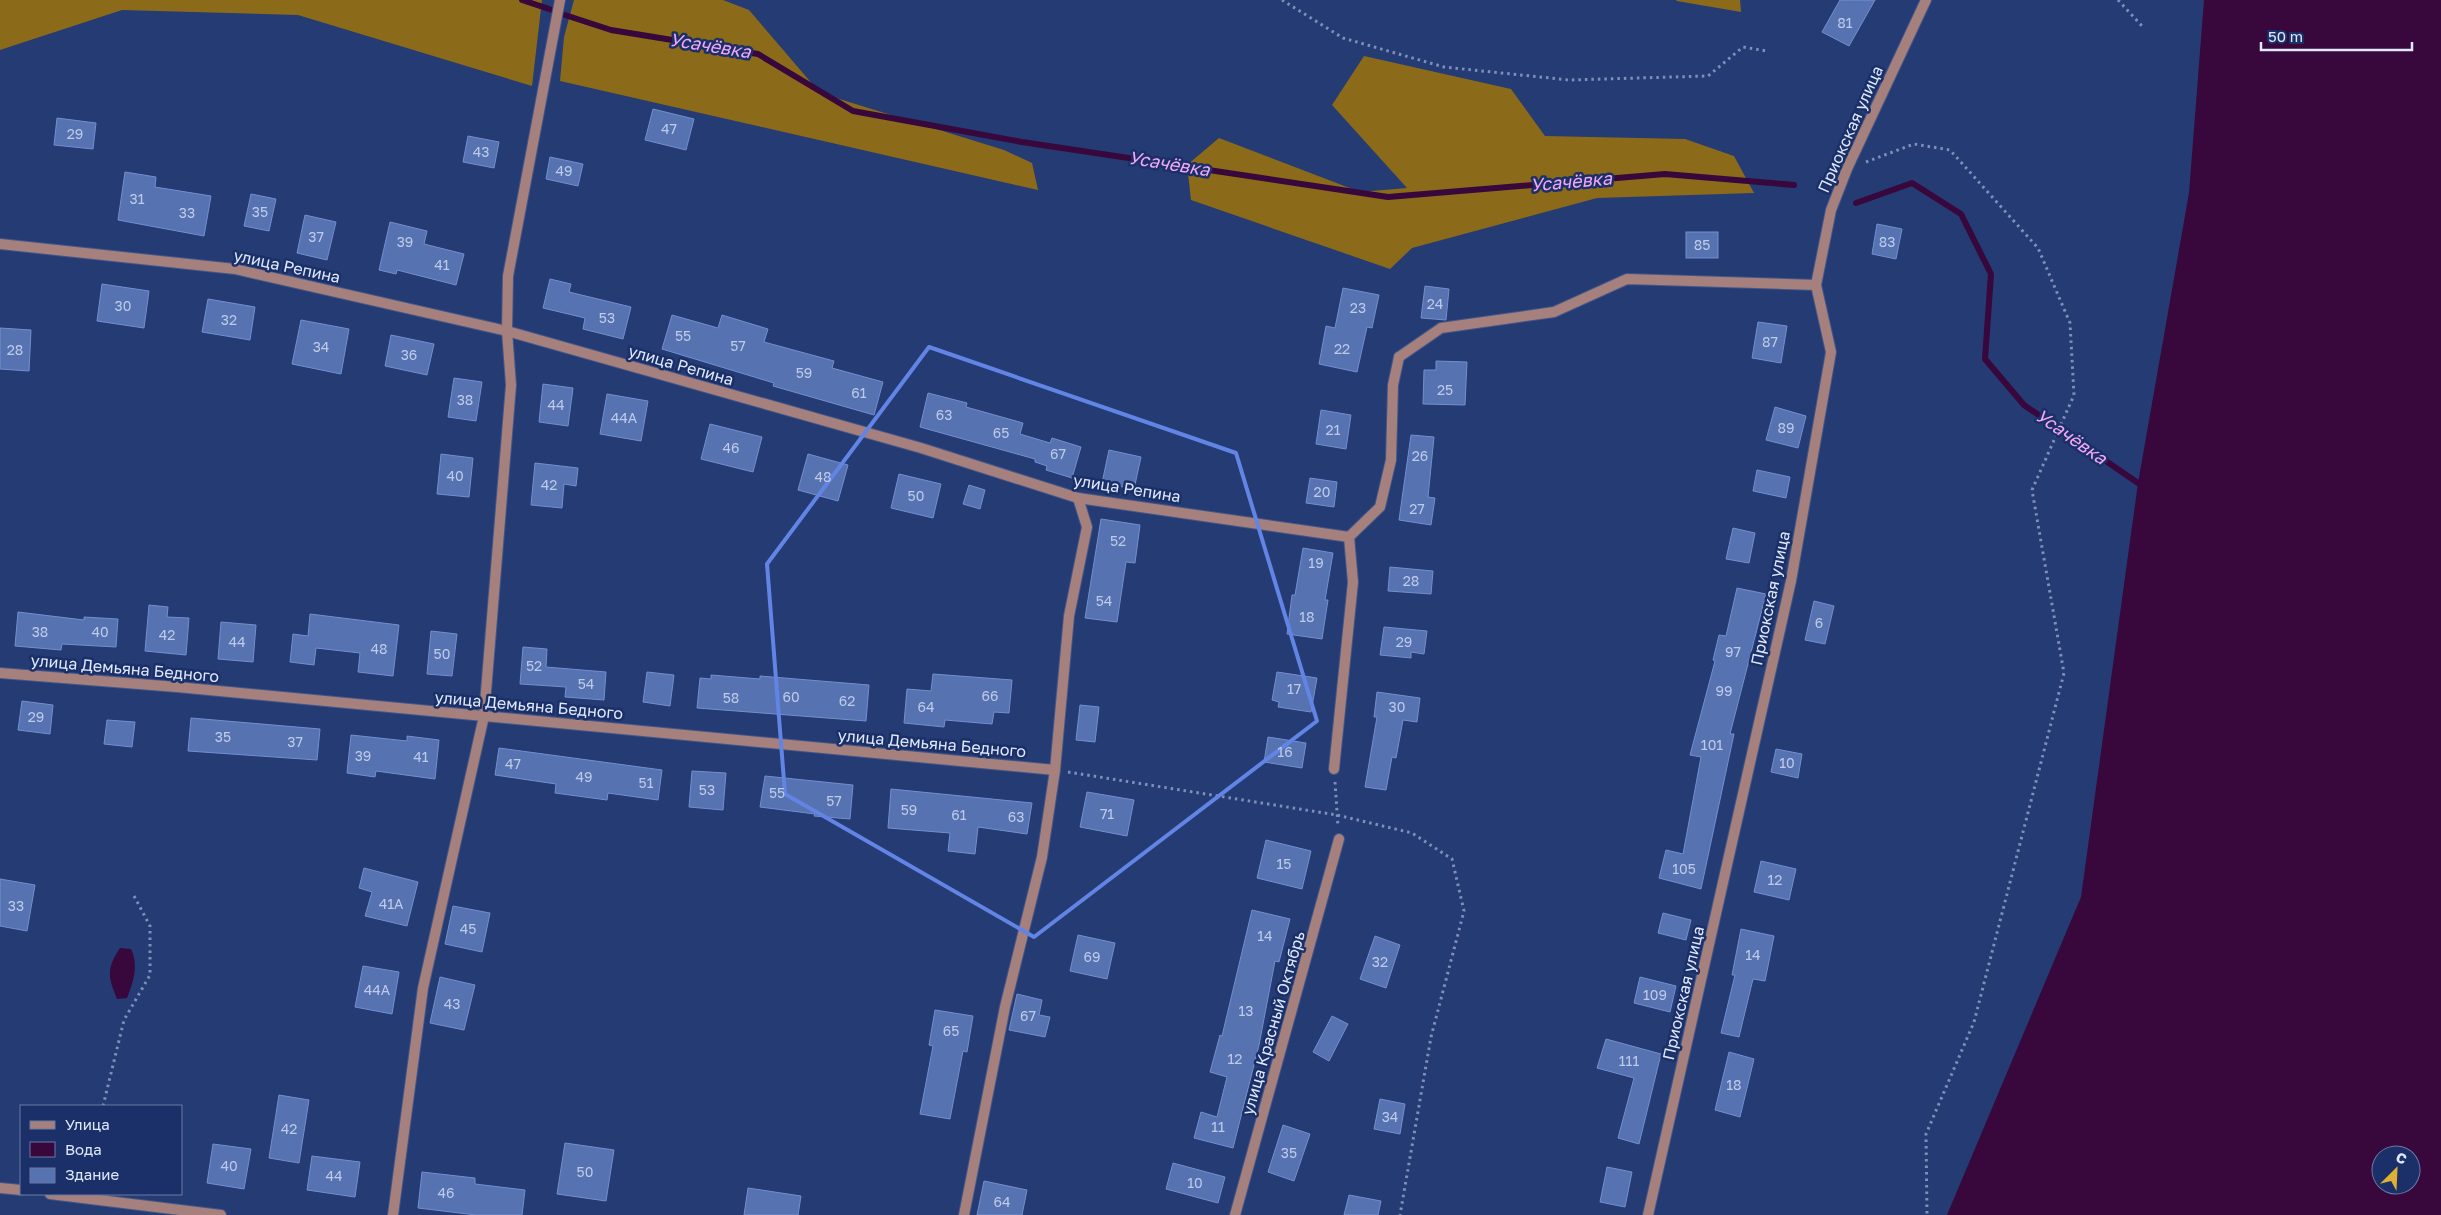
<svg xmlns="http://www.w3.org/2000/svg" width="2441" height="1215" font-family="'Golos Text',sans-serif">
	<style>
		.forest { fill: #8b6b19 }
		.water { fill: #38073b; fill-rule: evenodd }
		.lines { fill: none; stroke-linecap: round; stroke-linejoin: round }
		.stream { stroke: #38073b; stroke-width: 6 }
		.building { fill: #5772b0; stroke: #738fcf }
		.service-casing { stroke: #43578a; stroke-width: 12 }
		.minor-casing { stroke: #43578a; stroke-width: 12 }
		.path { stroke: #7f8fb7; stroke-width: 3; stroke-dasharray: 2.5 4; stroke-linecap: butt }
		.service { stroke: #a5807c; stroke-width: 10 }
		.minor { stroke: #a5807c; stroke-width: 10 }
		.marked { fill: none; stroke: #6184e5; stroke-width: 4; stroke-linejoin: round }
		.labels { text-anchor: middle; stroke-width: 5; stroke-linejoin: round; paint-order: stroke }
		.number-label { font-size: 14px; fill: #bdcbea }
		.street-label { font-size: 16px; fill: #dfe9fe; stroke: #1b3068 }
		.water-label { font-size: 18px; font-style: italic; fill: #f3a8f5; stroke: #1b3068 }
	</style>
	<rect width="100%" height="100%" fill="#253b74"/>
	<!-- forest -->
	<g class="forest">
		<path d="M 0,0 L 542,0 L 532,86 L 298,15 L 122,10 L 0,50 Z"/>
		<path d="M 574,0 L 723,0 L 749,10 L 820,93 L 1004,150 L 1032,163 L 1038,190 L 560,81 L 564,37 Z"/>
		<path d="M 1676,0 L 1740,0 L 1741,12 L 1677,1 Z"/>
		<path d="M 1364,56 L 1511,89 L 1545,136 L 1685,139 L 1734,156 L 1754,193 L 1597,198 L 1412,248 L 1390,269 L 1191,200 L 1187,165 L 1219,138 L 1360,192 L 1407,188 L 1332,105 Z"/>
	</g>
	<!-- water -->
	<g class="water">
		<path d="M 2204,0 L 2441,0 L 2441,1215 L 1947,1215 L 2081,897 L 2138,483 L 2189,193 ZM 2381,1155 L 2411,1155 L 2411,1185 L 2381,1185 Z"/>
		<path d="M 120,948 L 131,949 C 139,966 133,982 127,998 L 117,999 C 108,977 106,969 120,948 Z"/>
	</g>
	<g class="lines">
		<!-- stream -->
		<g class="stream">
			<path d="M 522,0 L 552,10"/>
			<path d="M 565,15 L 611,30 L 758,54 L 853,111 L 1022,142 L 1388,197 L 1665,174 L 1794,185"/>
			<path d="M 1856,203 L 1912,183 L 1961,214 L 1991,274 L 1985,359 L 2024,405 L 2138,483 L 2146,484"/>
		</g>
	</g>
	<!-- building -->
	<g class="building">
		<path d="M 1840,0 L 1875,0 L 1849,46 L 1822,32 Z"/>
		<path d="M 653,109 L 694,119 L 686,150 L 645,140 Z"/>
		<path d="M 57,118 L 96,123 L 93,149 L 54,145 Z"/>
		<path d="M 468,136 L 499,142 L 494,168 L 463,162 Z"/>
		<path d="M 550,157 L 583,164 L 578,186 L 546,179 Z"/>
		<path d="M 125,172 L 156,177 L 155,187 L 211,196 L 204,236 L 118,220 Z"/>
		<path d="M 251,194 L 276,199 L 269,231 L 244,226 Z"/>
		<path d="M 305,215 L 336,222 L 327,260 L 297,253 Z"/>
		<path d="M 390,222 L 427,231 L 424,244 L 464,254 L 456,285 L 397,270 L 396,274 L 379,270 Z"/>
		<path d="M 1877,224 L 1902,229 L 1896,259 L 1872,254 Z"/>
		<rect x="1686" y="232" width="32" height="26"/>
		<path d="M 550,279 L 571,284 L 569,292 L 631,307 L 623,339 L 583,329 L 585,318 L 543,308 Z"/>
		<path d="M 102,284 L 149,291 L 144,328 L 97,321 Z"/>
		<path d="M 1425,286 L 1449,289 L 1446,320 L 1421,318 Z"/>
		<path d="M 1343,288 L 1379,295 L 1372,328 L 1367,327 L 1357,372 L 1319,364 L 1326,326 L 1335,328 Z"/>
		<path d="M 208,299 L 255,307 L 250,340 L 202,332 Z"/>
		<path d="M 672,315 L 718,328 L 722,315 L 768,329 L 764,342 L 834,361 L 832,368 L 883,382 L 874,415 L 773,386 L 774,383 L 662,349 Z"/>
		<path d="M 301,320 L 349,329 L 341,374 L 292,364 Z"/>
		<path d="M 1758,322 L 1787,326 L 1781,363 L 1752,358 Z"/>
		<path d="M 0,328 L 31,330 L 29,371 L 0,369 Z"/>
		<path d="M 391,335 L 434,344 L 427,375 L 385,366 Z"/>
		<path d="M 1436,361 L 1467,362 L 1465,405 L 1423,404 L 1424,370 L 1436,370 Z"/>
		<path d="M 454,378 L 482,382 L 476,421 L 448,417 Z"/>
		<path d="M 543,384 L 573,388 L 568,426 L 539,422 Z"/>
		<path d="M 928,393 L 967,403 L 966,407 L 1023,423 L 1020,434 L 1050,443 L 1052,438 L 1081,447 L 1072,478 L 1046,470 L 1047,466 L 1035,462 L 1035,459 L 920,427 Z"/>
		<path d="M 607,394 L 648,401 L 641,441 L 600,434 Z"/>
		<path d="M 1775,407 L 1806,416 L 1798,448 L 1766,440 Z"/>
		<path d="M 1321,410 L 1351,415 L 1346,449 L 1316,444 Z"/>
		<path d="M 710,424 L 762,437 L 753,472 L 701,459 Z"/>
		<path d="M 1411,435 L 1434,437 L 1428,497 L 1435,498 L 1431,525 L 1399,520 Z"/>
		<path d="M 1109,450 L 1141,457 L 1134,489 L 1102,483 Z"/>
		<path d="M 441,454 L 473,458 L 469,497 L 437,494 Z"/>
		<path d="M 808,454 L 848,465 L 838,501 L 798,490 Z"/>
		<path d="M 535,463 L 578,468 L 576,486 L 564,484 L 562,508 L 531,505 Z"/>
		<path d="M 1757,470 L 1790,477 L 1786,498 L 1753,491 Z"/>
		<path d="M 899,474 L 941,484 L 933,518 L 891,508 Z"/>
		<path d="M 1310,478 L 1337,482 L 1334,507 L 1306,503 Z"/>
		<path d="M 969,485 L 985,490 L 980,509 L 963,504 Z"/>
		<path d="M 1101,519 L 1140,525 L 1135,563 L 1126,562 L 1117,622 L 1085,618 Z"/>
		<path d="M 1733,528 L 1755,533 L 1749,563 L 1726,559 Z"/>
		<path d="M 1303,548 L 1333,553 L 1325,600 L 1328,600 L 1322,639 L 1287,634 L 1292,595 L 1295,595 Z"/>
		<path d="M 1390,567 L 1433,571 L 1431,594 L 1388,591 Z"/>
		<path d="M 1737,588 L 1766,594 L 1730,734 L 1734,734 L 1701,889 L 1659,878 L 1666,850 L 1683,854 L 1701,757 L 1690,755 L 1715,661 L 1713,660 L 1719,635 L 1726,636 Z"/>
		<path d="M 1814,601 L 1834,606 L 1825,644 L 1805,640 Z"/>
		<path d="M 149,605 L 168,607 L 167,617 L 189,618 L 186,655 L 145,651 Z"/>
		<path d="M 18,612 L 84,620 L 84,617 L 118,619 L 116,647 L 62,644 L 61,650 L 15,646 Z"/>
		<path d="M 310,614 L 399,625 L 393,676 L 358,672 L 360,653 L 316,648 L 314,665 L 290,662 L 293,634 L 308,636 Z"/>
		<path d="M 221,622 L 256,625 L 253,662 L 218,659 Z"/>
		<path d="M 1384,627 L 1427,631 L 1424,654 L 1411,652 L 1411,658 L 1380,655 Z"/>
		<path d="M 431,631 L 457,634 L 452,676 L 427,674 Z"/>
		<path d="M 523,647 L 547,649 L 546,667 L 606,672 L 604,700 L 565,697 L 566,687 L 520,684 Z"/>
		<path d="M 647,672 L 674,675 L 670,706 L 643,702 Z"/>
		<path d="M 1277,672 L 1317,678 L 1311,712 L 1278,707 L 1279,702 L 1272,700 Z"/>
		<path d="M 933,674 L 1012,680 L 1009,713 L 994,712 L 992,724 L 945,720 L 944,727 L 904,723 L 907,689 L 931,691 Z"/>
		<path d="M 711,675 L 760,679 L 760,676 L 869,685 L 866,721 L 697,708 L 700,678 L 711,679 Z"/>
		<path d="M 1377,692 L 1420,698 L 1417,722 L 1403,720 L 1396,758 L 1392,757 L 1386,790 L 1365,787 L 1377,717 L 1374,717 Z"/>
		<path d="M 22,701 L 53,705 L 50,734 L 18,730 Z"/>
		<path d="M 1080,705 L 1099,707 L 1095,742 L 1076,740 Z"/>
		<path d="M 191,718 L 320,729 L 317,760 L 188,751 Z"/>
		<path d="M 107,720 L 135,722 L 132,747 L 104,744 Z"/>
		<path d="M 351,735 L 407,741 L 407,736 L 439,740 L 435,779 L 376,771 L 375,777 L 347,773 Z"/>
		<path d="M 1268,737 L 1306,743 L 1302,768 L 1264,762 Z"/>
		<path d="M 499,748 L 662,770 L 658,800 L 608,793 L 607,800 L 555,793 L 556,784 L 495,775 Z"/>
		<path d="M 1776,749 L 1802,754 L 1798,778 L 1771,772 Z"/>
		<path d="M 692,771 L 726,773 L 723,810 L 689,807 Z"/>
		<path d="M 765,776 L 853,785 L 850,819 L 814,816 L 815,814 L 760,807 Z"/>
		<path d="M 891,789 L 1032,803 L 1027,834 L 978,827 L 975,854 L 948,851 L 950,833 L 888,828 Z"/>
		<path d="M 1087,792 L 1134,800 L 1127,836 L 1080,827 Z"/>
		<path d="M 1266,840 L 1311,851 L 1302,889 L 1257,878 Z"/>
		<path d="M 1761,861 L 1796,869 L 1789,900 L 1754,892 Z"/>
		<path d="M 364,868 L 418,882 L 407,926 L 365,916 L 372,892 L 359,888 Z"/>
		<path d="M 0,879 L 35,885 L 27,931 L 0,926 Z"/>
		<path d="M 453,906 L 490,913 L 482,952 L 445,944 Z"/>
		<path d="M 1252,910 L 1290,919 L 1279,962 L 1275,961 L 1259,1045 L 1233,1148 L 1194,1138 L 1201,1112 L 1217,1117 L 1227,1077 L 1210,1072 L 1220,1035 L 1222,1036 Z"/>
		<path d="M 1663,913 L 1691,920 L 1686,940 L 1658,933 Z"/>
		<path d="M 1741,929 L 1774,936 L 1765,981 L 1753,979 L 1739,1037 L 1721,1033 L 1735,975 L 1732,975 Z"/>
		<path d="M 1078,935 L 1115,943 L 1107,979 L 1070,971 Z"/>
		<path d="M 1375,936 L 1400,945 L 1386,988 L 1360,979 Z"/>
		<path d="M 363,966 L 399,972 L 392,1014 L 355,1007 Z"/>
		<path d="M 440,977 L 475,985 L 464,1030 L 430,1023 Z"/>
		<path d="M 1640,977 L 1676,986 L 1670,1012 L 1634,1003 Z"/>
		<path d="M 1017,994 L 1042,1000 L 1039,1015 L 1050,1017 L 1045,1037 L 1009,1030 Z"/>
		<path d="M 935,1010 L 973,1016 L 967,1052 L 963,1051 L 950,1119 L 920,1114 L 933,1046 L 929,1045 Z"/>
		<path d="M 1332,1016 L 1348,1024 L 1329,1061 L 1313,1052 Z"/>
		<path d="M 1606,1039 L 1661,1054 L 1639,1144 L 1618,1138 L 1634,1078 L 1597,1068 Z"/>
		<path d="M 1729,1052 L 1754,1059 L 1740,1117 L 1715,1110 Z"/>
		<path d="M 279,1095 L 309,1100 L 299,1163 L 269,1158 Z"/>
		<path d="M 1380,1099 L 1405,1104 L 1400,1134 L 1374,1129 Z"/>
		<path d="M 1283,1125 L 1310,1134 L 1294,1181 L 1268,1172 Z"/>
		<path d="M 565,1143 L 614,1150 L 606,1201 L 557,1194 Z"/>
		<path d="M 213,1144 L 251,1149 L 244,1189 L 207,1183 Z"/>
		<path d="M 312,1156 L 360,1162 L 355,1197 L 307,1190 Z"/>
		<path d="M 1173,1163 L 1225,1177 L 1218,1203 L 1166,1189 Z"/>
		<path d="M 1607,1167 L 1632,1172 L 1625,1207 L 1600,1202 Z"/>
		<path d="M 422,1172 L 475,1178 L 475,1184 L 525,1190 L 522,1215 L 476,1215 L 418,1208 Z"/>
		<path d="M 984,1181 L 1027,1190 L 1022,1215 L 977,1215 Z"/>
		<path d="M 748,1188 L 801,1196 L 798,1215 L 744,1215 Z"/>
		<path d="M 1349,1195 L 1381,1201 L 1378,1215 L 1344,1215 Z"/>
	</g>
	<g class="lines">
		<defs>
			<g id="service">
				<path d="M 1399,357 L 1441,328 L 1554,312 L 1627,279 L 1816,285"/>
				<path d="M 393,1215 L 423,988 L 484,716 L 511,385 L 507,331 L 508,276 L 560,0"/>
				<path d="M 964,1215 L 1005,1007 L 1042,857 L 1055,770 L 1069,616 L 1087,527 L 1078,498"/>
			</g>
			<g id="minor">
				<path d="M 0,244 L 235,269 L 507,331 L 921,448 L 1078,498 L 1349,537"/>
				<path d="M 0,673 L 177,687 L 1055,770"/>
				<path d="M 1334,769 L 1353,582 L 1349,537 L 1380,507 L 1391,460 L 1393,385 L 1399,357"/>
				<path d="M 0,1188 L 21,1190"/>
				<path d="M 50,1194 L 221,1215"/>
				<path d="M 1235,1215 L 1339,839"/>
				<path d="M 1648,1215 L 1791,581 L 1831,352 L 1816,285 L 1831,210 L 1847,169 L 1926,0"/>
			</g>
		</defs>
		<!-- service casing -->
		<use href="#service" class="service-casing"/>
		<!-- minor casing -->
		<use href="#minor" class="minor-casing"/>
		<!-- path -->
		<g class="path">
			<path d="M 1282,0 L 1343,38 L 1444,67 L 1569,80 L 1708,76 L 1743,47 L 1767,51"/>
			<path d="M 2118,0 L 2142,26"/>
			<path d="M 1866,162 L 1914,144 L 1950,150 L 2038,248 L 2070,323 L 2074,395 L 2032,490 L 2064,673 L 1974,1022 L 1926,1134 L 1927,1215"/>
			<path d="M 1068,772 L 1337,815 L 1412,833 L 1452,859 L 1464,911 L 1431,1037 L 1400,1215"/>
			<path d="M 1335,782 L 1338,826"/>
			<path d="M 103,1106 L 124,1020 L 150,975 L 150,926 L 133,894"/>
		</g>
		<!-- service -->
		<use href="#service" class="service"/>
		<!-- minor -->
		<use href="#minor" class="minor"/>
	</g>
	<!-- marked area -->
	<path class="marked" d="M 929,347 L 1236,453 L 1317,721 L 1034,937 L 785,794 L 767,564 Z"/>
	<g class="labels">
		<!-- number labels -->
		<g class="number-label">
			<text x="1845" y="28">81</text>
			<text x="669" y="134">47</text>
			<text x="75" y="139">29</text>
			<text x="481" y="157">43</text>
			<text x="564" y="176">49</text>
			<text x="137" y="204">31</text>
			<text x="260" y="217">35</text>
			<text x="187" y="218">33</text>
			<text x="316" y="242">37</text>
			<text x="405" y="247">39</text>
			<text x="1887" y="247">83</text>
			<text x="1702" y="250">85</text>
			<text x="442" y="270">41</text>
			<text x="1435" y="309">24</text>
			<text x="123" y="311">30</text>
			<text x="1358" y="313">23</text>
			<text x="607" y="323">53</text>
			<text x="229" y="325">32</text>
			<text x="683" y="341">55</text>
			<text x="1770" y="347">87</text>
			<text x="738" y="351">57</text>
			<text x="321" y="352">34</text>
			<text x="1342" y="354">22</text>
			<text x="15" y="355">28</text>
			<text x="409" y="360">36</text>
			<text x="804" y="378">59</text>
			<text x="1445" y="395">25</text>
			<text x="859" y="398">61</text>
			<text x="465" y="405">38</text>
			<text x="556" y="410">44</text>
			<text x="944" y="420">63</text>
			<text x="624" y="423">44А</text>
			<text x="1786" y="433">89</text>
			<text x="1333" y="435">21</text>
			<text x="1001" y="438">65</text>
			<text x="731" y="453">46</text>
			<text x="1058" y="459">67</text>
			<text x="1420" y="461">26</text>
			<text x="455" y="481">40</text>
			<text x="823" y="482">48</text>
			<text x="549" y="490">42</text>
			<text x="1322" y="497">20</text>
			<text x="916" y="501">50</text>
			<text x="1417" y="514">27</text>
			<text x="1118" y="546">52</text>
			<text x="1316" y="568">19</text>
			<text x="1411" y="586">28</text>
			<text x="1104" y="606">54</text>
			<text x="1307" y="622">18</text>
			<text x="1819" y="628">6</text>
			<text x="40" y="637">38</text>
			<text x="100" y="637">40</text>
			<text x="167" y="640">42</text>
			<text x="237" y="647">44</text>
			<text x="1404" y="647">29</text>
			<text x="379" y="654">48</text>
			<text x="1733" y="657">97</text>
			<text x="442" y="659">50</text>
			<text x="534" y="671">52</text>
			<text x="586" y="689">54</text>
			<text x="1294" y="694">17</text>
			<text x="1724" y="696">99</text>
			<text x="990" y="701">66</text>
			<text x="791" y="702">60</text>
			<text x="731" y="703">58</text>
			<text x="847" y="706">62</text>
			<text x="926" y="712">64</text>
			<text x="1397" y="712">30</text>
			<text x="36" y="722">29</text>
			<text x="223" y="742">35</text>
			<text x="295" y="747">37</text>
			<text x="1712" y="750">101</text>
			<text x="1285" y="757">16</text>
			<text x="363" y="761">39</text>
			<text x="421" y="762">41</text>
			<text x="1787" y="768">10</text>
			<text x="513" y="769">47</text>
			<text x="584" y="782">49</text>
			<text x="646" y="788">51</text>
			<text x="707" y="795">53</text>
			<text x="777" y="798">55</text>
			<text x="834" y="806">57</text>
			<text x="909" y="815">59</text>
			<text x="1107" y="819">71</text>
			<text x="959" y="820">61</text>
			<text x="1016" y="822">63</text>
			<text x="1284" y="869">15</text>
			<text x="1684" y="874">105</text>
			<text x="1775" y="885">12</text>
			<text x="391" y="909">41А</text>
			<text x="16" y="911">33</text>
			<text x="468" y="934">45</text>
			<text x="1265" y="941">14</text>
			<text x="1753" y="960">14</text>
			<text x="1092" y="962">69</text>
			<text x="1380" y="967">32</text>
			<text x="377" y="995">44А</text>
			<text x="1655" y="1000">109</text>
			<text x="452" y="1009">43</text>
			<text x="1246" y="1016">13</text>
			<text x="1028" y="1021">67</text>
			<text x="951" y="1036">65</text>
			<text x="1235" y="1064">12</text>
			<text x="1629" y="1066">111</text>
			<text x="1734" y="1090">18</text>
			<text x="1390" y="1122">34</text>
			<text x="1218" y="1132">11</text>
			<text x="289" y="1134">42</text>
			<text x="1289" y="1158">35</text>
			<text x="229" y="1171">40</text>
			<text x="585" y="1177">50</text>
			<text x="334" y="1181">44</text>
			<text x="1195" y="1188">10</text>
			<text x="446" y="1198">46</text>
			<text x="1002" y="1207">64</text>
		</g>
		<!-- street labels -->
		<g class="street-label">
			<text transform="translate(1850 129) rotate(-66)" y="6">Приокская улица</text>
			<text transform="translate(287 266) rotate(12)" y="6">улица Репина</text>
			<text transform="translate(681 365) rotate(16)" y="6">улица Репина</text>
			<text transform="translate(1127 488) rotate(9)" y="6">улица Репина</text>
			<text transform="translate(1770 598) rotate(-78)" y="6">Приокская улица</text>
			<text transform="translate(125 668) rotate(5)" y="6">улица Демьяна Бедного</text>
			<text transform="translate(529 705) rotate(5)" y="6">улица Демьяна Бедного</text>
			<text transform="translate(932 743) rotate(5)" y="6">улица Демьяна Бедного</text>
			<text transform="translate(1683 993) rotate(-77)" y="6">Приокская улица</text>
			<text transform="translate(1273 1023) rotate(-74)" y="6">улица Красный Октябрь</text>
		</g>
		<!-- water labels -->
		<g class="water-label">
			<text transform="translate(710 46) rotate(9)" y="6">Усачёвка</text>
			<text transform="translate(1169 164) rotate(9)" y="6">Усачёвка</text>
			<text transform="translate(1571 182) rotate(-5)" y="6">Усачёвка</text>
			<text transform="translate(2071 437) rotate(35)" y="6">Усачёвка</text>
		</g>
	</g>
	<!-- legend -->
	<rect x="20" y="1105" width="162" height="90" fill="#1b3068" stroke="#697aa4"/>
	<rect x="30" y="1121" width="25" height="8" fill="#a5807c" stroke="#697aa4"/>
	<text x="65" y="1130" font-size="15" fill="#dfe9fe">Улица</text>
	<rect x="30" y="1142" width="25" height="15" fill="#38073b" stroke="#697aa4"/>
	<text x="65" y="1155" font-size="15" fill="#dfe9fe">Вода</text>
	<rect x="30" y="1168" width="25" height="15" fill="#5772b0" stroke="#697aa4"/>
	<text x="65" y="1180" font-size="15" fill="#dfe9fe">Здание</text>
	<!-- north arrow -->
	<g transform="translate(2396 1170) rotate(24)"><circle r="24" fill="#1b3068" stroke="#697aa4"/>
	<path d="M0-4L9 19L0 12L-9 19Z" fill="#e0b034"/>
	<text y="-8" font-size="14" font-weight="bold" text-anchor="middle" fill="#dfe9fe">С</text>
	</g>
	<!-- scale -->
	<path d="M2261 42v8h151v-8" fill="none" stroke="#dfe9fe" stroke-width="2.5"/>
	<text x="2268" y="42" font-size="15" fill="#dfe9fe" stroke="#1b3068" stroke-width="4" paint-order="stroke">50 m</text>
</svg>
